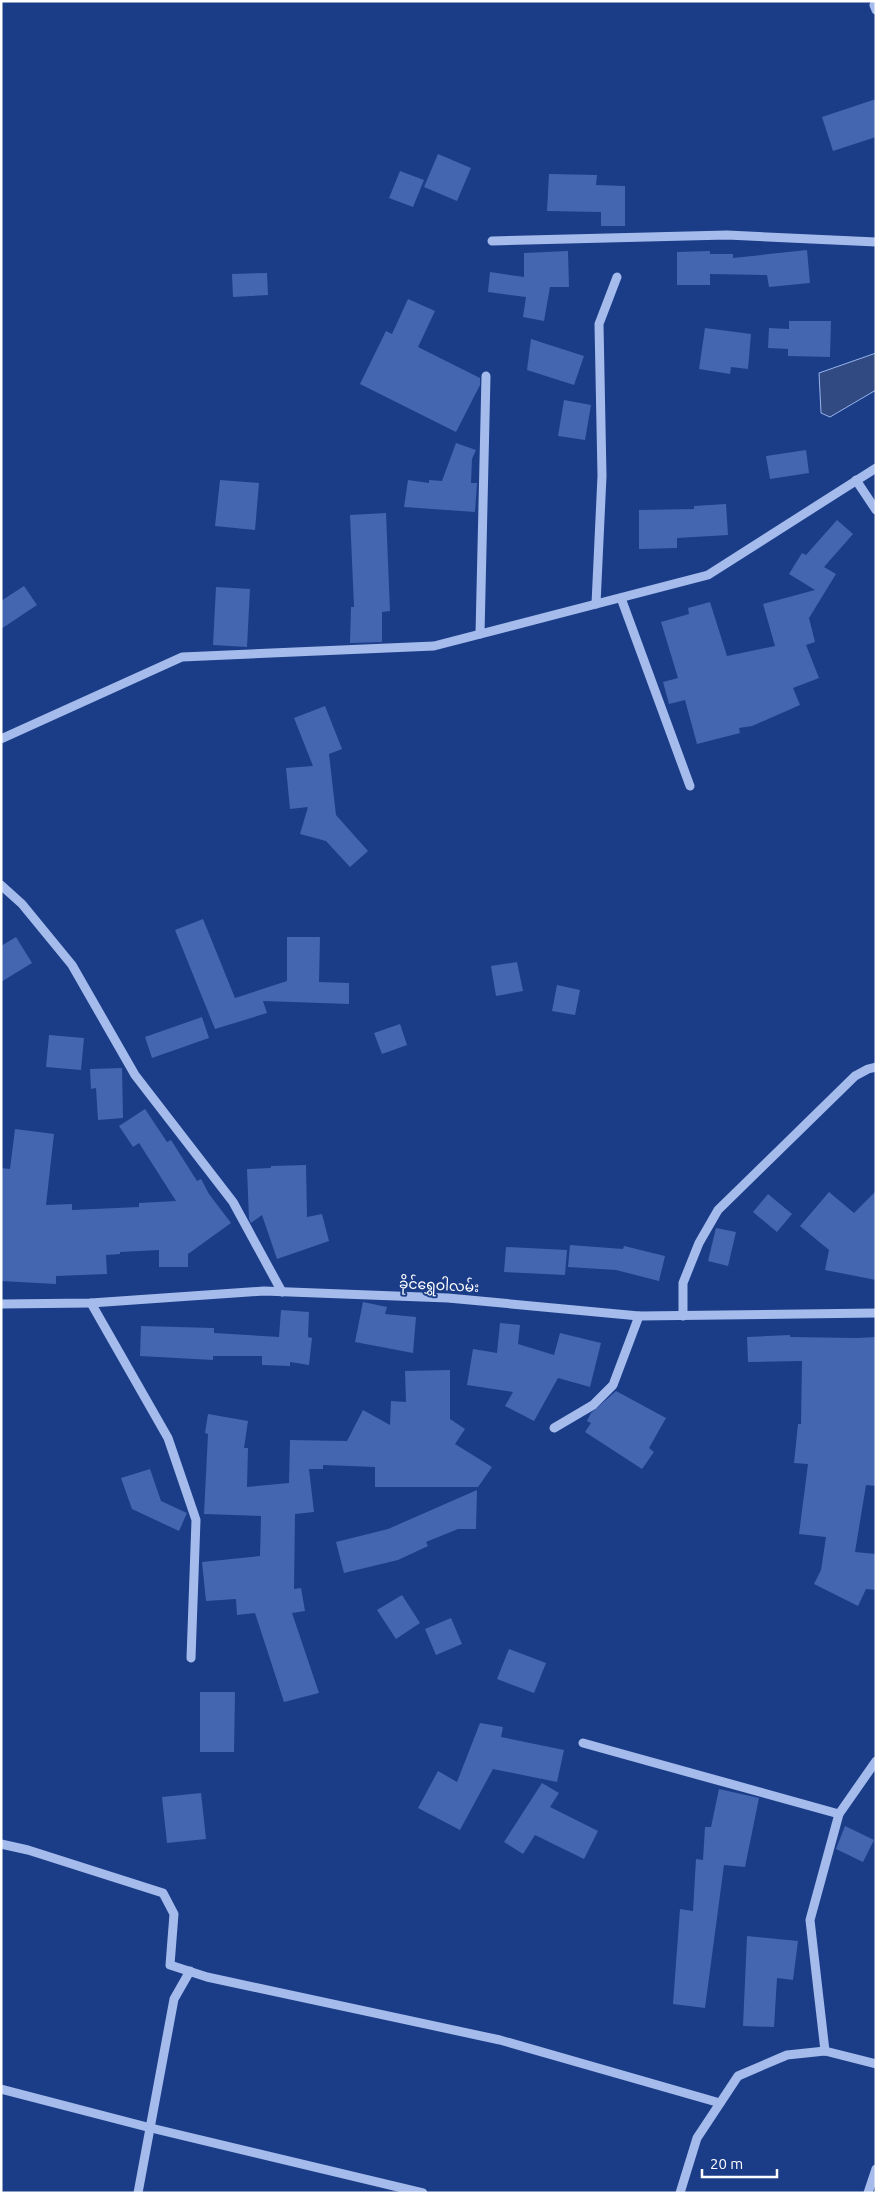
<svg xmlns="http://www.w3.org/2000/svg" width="877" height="2194" font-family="Ubuntu,'Noto Sans Myanmar',sans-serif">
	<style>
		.water { fill: #324a82; stroke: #97b4ee }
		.building { fill: #4466b0 }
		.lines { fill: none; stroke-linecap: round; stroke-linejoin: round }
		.minor { stroke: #a4bbec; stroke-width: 9 }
		.labels { text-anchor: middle; stroke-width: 4; stroke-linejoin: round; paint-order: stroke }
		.street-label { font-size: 14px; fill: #fff; stroke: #1b3c87 }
	</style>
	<rect width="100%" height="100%" fill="#1b3c87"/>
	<!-- water -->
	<path class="water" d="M 876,353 L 876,390 L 830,417 L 821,413 L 819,373 Z"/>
	<!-- building -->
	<g class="building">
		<path d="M 876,99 L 876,137 L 833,151 L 822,117 Z"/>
		<path d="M 438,154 L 471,168 L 457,201 L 424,187 Z"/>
		<path d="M 400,171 L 424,180 L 413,207 L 389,198 Z"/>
		<path d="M 549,174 L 597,175 L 596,185 L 625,186 L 625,226 L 601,226 L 601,212 L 547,211 Z"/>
		<path d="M 807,250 L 810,283 L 769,287 L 767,275 L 710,274 L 710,285 L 677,285 L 677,252 L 710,251 L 710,254 L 733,254 L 733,258 Z"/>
		<path d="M 568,251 L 569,287 L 550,287 L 544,321 L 523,317 L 526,297 L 488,292 L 490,272 L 524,277 L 524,253 Z"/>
		<path d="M 267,273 L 268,295 L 233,297 L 232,274 Z"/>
		<path d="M 408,299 L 435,311 L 418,347 L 480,378 L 480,385 L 456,432 L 360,384 L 386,331 L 392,334 Z"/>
		<path d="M 789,321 L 831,321 L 830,357 L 788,356 L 788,349 L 768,348 L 769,328 L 789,329 Z"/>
		<path d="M 705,328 L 751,334 L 748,369 L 731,367 L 730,374 L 699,369 Z"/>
		<path d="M 531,339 L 584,356 L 574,385 L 527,370 Z"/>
		<path d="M 564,400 L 591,405 L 585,440 L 558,436 Z"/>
		<path d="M 456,443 L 476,450 L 472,459 L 471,483 L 477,483 L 475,512 L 404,507 L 408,480 L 429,483 L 429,480 L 442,481 Z"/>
		<path d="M 806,450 L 809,473 L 770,479 L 766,456 Z"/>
		<path d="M 220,480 L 259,483 L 255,530 L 215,526 Z"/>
		<path d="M 726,504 L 728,535 L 677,538 L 677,548 L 639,549 L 639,510 L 694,509 L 694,506 Z"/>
		<path d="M 386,513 L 390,611 L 382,612 L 382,642 L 350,643 L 351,607 L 354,607 L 350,515 Z"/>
		<path d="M 837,520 L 853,534 L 824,567 L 836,574 L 809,618 L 815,642 L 806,645 L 819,678 L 793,688 L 800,705 L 752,726 L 739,728 L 740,733 L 697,744 L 685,700 L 669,704 L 663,682 L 678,678 L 661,622 L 689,614 L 688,608 L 710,602 L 727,656 L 775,646 L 763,604 L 815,590 L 789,574 L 802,553 L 806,555 Z"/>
		<path d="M 24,586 L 37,605 L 1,629 L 1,601 Z"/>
		<path d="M 216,587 L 250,589 L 247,647 L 213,645 Z"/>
		<path d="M 325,706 L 342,749 L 329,754 L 336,815 L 368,851 L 350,867 L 326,841 L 300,834 L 308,807 L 290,809 L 286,768 L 313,766 L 294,718 Z"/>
		<path d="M 203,919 L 235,998 L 287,981 L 287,937 L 320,937 L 319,982 L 349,983 L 349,1004 L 263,1001 L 267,1013 L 215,1029 L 175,930 Z"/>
		<path d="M 16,937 L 32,963 L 1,982 L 1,946 Z"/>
		<path d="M 517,962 L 523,991 L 496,996 L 491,966 Z"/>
		<path d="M 557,985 L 580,990 L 575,1015 L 552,1011 Z"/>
		<path d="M 202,1017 L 209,1038 L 152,1058 L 145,1037 Z"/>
		<path d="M 400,1024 L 407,1045 L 382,1054 L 374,1033 Z"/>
		<path d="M 49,1035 L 84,1038 L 81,1070 L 46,1067 Z"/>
		<path d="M 122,1068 L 123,1118 L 98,1120 L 96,1088 L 91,1089 L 90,1069 Z"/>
		<path d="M 145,1109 L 167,1142 L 171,1140 L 197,1181 L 201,1179 L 209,1194 L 231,1223 L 188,1254 L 188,1267 L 159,1267 L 159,1250 L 120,1252 L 120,1254 L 106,1255 L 107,1274 L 56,1276 L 56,1284 L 1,1281 L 1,1168 L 10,1169 L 15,1129 L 54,1134 L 46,1205 L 72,1204 L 72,1210 L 139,1207 L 139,1203 L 176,1201 L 139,1143 L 133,1147 L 119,1126 Z"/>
		<path d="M 306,1165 L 307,1217 L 322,1214 L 329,1241 L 277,1259 L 262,1215 L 251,1223 L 249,1219 L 247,1169 L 271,1168 L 271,1166 Z"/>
		<path d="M 876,1191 L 876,1280 L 825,1270 L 829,1250 L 800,1226 L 829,1192 L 854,1213 Z"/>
		<path d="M 768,1194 L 792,1214 L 777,1232 L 753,1212 Z"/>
		<path d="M 716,1228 L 736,1232 L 728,1266 L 708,1261 Z"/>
		<path d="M 570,1245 L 623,1249 L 624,1246 L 665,1256 L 659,1281 L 616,1270 L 568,1267 Z"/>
		<path d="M 506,1247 L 567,1250 L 565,1275 L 504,1272 Z"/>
		<path d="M 363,1302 L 387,1307 L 385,1314 L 416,1317 L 413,1353 L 355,1342 Z"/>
		<path d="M 281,1310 L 309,1312 L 308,1337 L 312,1338 L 309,1365 L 290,1362 L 290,1366 L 262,1365 L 262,1356 L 213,1356 L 213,1360 L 140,1356 L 141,1326 L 214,1328 L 214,1333 L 279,1337 Z"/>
		<path d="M 500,1323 L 520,1325 L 518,1344 L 554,1355 L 560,1333 L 601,1343 L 590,1387 L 558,1378 L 534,1421 L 505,1406 L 513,1392 L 467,1385 L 473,1349 L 497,1353 Z"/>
		<path d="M 790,1335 L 790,1337 L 857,1338 L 876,1337 L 876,1486 L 866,1485 L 855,1552 L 876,1554 L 876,1590 L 866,1589 L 858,1606 L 814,1584 L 821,1570 L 826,1537 L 799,1534 L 808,1464 L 794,1463 L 798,1424 L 801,1424 L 802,1361 L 748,1362 L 747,1337 Z"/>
		<path d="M 450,1370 L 450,1419 L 465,1429 L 455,1444 L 492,1467 L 478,1487 L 375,1487 L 375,1467 L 323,1465 L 323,1469 L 309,1469 L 314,1512 L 295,1514 L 294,1589 L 301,1588 L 305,1611 L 292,1613 L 319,1693 L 284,1702 L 255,1613 L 237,1615 L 236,1599 L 206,1601 L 202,1562 L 260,1556 L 261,1516 L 204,1514 L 208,1434 L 205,1433 L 208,1414 L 248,1421 L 244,1448 L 248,1448 L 247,1487 L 289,1483 L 290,1440 L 347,1441 L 363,1410 L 390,1425 L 391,1401 L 406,1402 L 405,1371 Z"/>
		<path d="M 616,1391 L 666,1418 L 649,1448 L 654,1452 L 642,1469 L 585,1432 L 591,1423 L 587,1421 L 591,1413 Z"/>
		<path d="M 150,1469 L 161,1501 L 187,1513 L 179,1531 L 132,1509 L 121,1478 Z"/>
		<path d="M 477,1490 L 476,1529 L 458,1529 L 426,1542 L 428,1546 L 398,1560 L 344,1573 L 336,1542 L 388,1529 Z"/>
		<path d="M 402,1595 L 420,1623 L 396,1639 L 377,1610 Z"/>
		<path d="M 451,1618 L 462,1644 L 436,1655 L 425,1629 Z"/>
		<path d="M 509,1649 L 546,1663 L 534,1693 L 497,1679 Z"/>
		<path d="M 200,1692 L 235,1692 L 234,1752 L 200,1752 Z"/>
		<path d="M 480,1723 L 503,1727 L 501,1737 L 564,1750 L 557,1782 L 493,1769 L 460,1830 L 418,1808 L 438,1771 L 457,1782 Z"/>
		<path d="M 542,1783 L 559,1793 L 550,1807 L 598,1831 L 584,1859 L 535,1835 L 523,1854 L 504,1842 Z"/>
		<path d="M 719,1789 L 759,1798 L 745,1867 L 724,1865 L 705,2008 L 673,2004 L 680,1909 L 693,1911 L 696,1859 L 703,1860 L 705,1827 L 711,1827 Z"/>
		<path d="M 201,1793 L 206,1839 L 167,1843 L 162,1797 Z"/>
		<path d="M 845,1826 L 874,1840 L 863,1862 L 836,1849 Z"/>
		<path d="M 747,1936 L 798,1941 L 793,1980 L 777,1978 L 774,2027 L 743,2026 Z"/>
	</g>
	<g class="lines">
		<!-- minor -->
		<g class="minor">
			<path d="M 874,5 L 876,10"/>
			<path d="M 492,241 L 727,235 L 876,242"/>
			<path d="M 856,480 L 876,510"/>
			<path d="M 621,598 L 690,786"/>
			<path d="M 596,604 L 602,476 L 599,324 L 617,277"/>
			<path d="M 480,634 L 486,376"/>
			<path d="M 1,739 L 182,657 L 434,646 L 708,575 L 876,468"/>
			<path d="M 1,885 L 22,904 L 72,965 L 135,1075 L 233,1202 L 282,1292"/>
			<path d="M 91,1303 L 168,1438 L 196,1520 L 191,1658"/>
			<path d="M 1,1304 L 91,1303 L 264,1291 L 448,1298 L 639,1316 L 876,1313"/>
			<path d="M 683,1316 L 683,1283 L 699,1243 L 718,1210 L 855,1076 L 868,1069 L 876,1067"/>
			<path d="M 554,1428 L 593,1405 L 613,1385 L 639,1316"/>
			<path d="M 583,1743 L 839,1814"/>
			<path d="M 1,1844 L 28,1850 L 163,1893 L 174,1914 L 170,1965 L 207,1977 L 500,2040 L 720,2103"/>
			<path d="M 825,2051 L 810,1920 L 839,1814 L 876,1761"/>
			<path d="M 1,2089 L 151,2128 L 423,2193"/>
			<path d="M 138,2193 L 174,1999 L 190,1971"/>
			<path d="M 680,2193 L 697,2138 L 738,2076 L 787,2055 L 825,2051 L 876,2064"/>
			<path d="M 868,2193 L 876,2169"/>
		</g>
	</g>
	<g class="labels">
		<!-- street labels -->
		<g class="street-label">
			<text transform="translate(439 1285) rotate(3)" y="5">ခိုင်ရွှေဝါလမ်း</text>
		</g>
	</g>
	<!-- border -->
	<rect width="877" height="2194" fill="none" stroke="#ffffff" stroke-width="5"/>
	<!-- scale -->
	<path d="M702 2169v8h75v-8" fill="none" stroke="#ffffff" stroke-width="2.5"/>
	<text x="710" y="2169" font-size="15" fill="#ffffff" stroke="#1b3c87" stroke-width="4" paint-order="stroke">20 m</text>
</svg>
